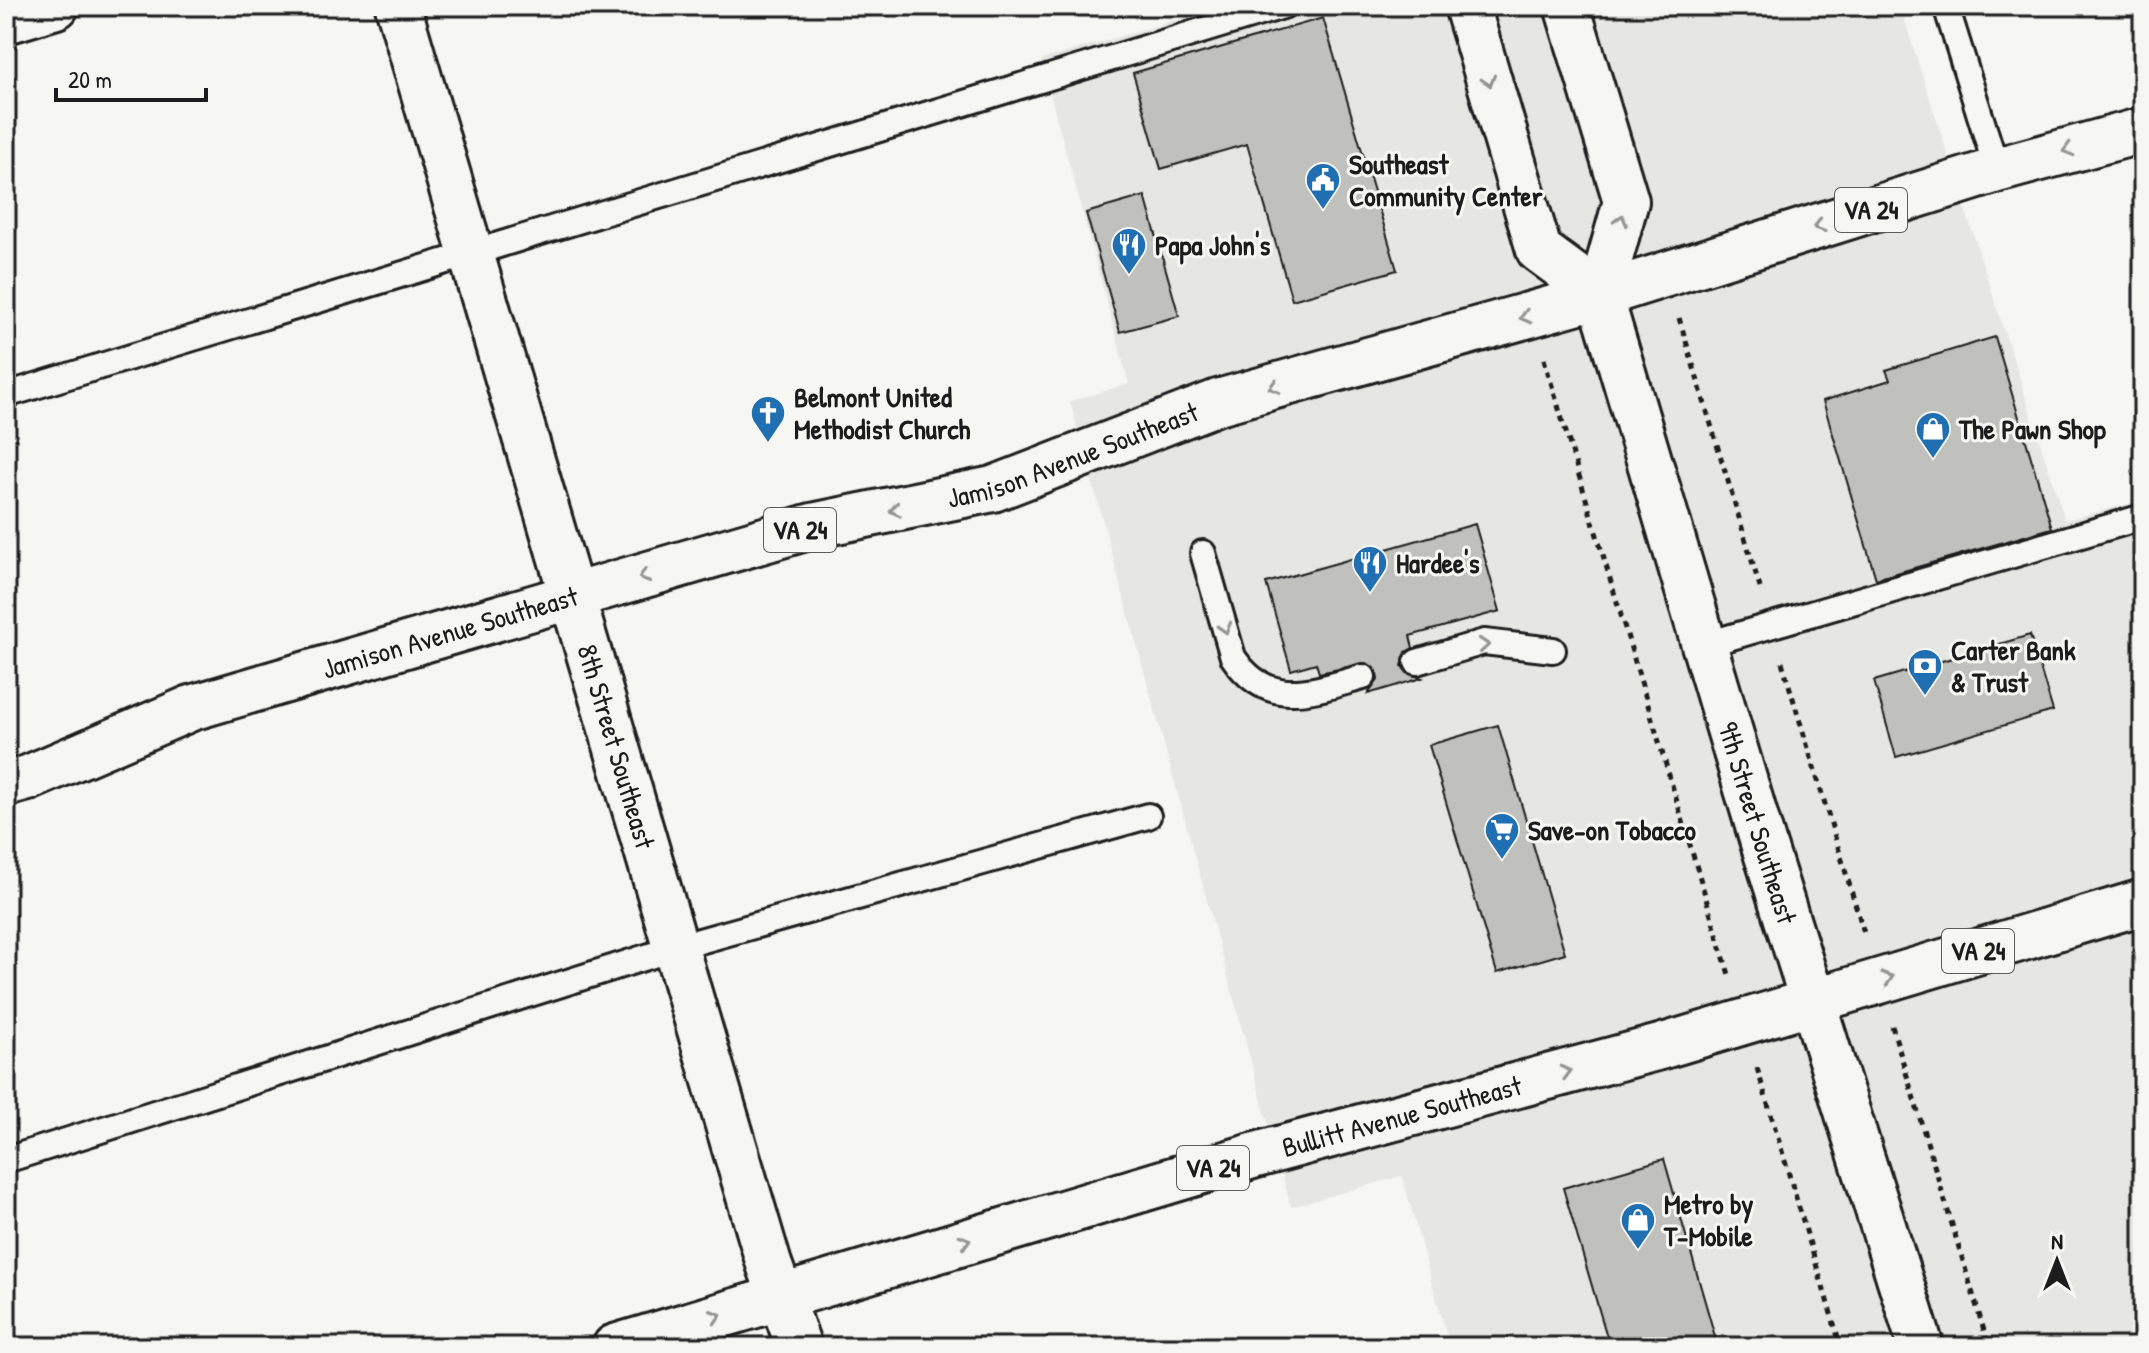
<svg xmlns="http://www.w3.org/2000/svg" width="2149" height="1353" font-family="'Patrick Hand',sans-serif">
	<style>
		.built { fill: #e6e6e2 }
		.building { fill: #c0c0bd; stroke: #1c1c1c; stroke-width: 2 }
		.lines { fill: none; stroke-linecap: round; stroke-linejoin: round }
		.service-casing { stroke: #1c1c1c; stroke-width: 30 }
		.minor-casing { stroke: #1c1c1c; stroke-width: 50 }
		.tertiary-casing { stroke: #1c1c1c; stroke-width: 50 }
		.primary-casing { stroke: #1c1c1c; stroke-width: 50 }
		.path { stroke: #1c1c1c; stroke-width: 5; stroke-dasharray: 6 6; stroke-linecap: butt }
		.service { stroke: #f6f6f2; stroke-width: 24 }
		.minor { stroke: #f6f6f2; stroke-width: 44 }
		.tertiary { stroke: #f6f6f2; stroke-width: 44 }
		.primary { stroke: #f6f6f2; stroke-width: 44 }
		.oneway { stroke: #949492 }
		.labels { text-anchor: middle; stroke-width: 6; stroke-linejoin: round; paint-order: stroke }
		.shield { fill: #f6f6f2; stroke: #5d5d5c; stroke-width: 2 }
		.shield-label { font-size: 26px; font-weight: bold; fill: #1c1c1c }
		.poi-label { font-size: 28px; font-weight: bold; fill: #1c1c1c; stroke: #f6f6f2; text-anchor: start }
		.street-label { font-size: 28px; fill: #1c1c1c; stroke: #f6f6f2 }
	</style>
	<rect width="100%" height="100%" fill="#f6f6f2"/>
	<filter id="ink" filterUnits="userSpaceOnUse"><feTurbulence type="fractalNoise" baseFrequency=".0125" numOctaves="2"/><feDisplacementMap in="SourceGraphic" scale="16" xChannelSelector="R" yChannelSelector="G"/><feConvolveMatrix kernelMatrix="1 2 1 2 8 2 1 2 1" color-interpolation-filters="sRGB"/></filter>
	<g filter="url(#ink)">
		<!-- built -->
		<path class="built" d="M 1222,6 L 1900,6 L 2065,520 L 2140,501 L 2143,511 L 2143,1347 L 1450,1347 L 1402,1176 L 1291,1207 L 1070,401 L 1129,384 L 1041,60 Z"/>
		<!-- building -->
		<g class="building">
			<path d="M 1323,18 L 1397,270 L 1292,300 L 1247,144 L 1161,169 L 1133,73 Z"/>
			<path d="M 1145,196 L 1179,316 L 1120,332 L 1086,213 Z"/>
			<path d="M 1995,337 L 2052,528 L 1876,579 L 1823,401 L 1890,380 L 1886,370 Z"/>
			<path d="M 1475,524 L 1500,611 L 1410,636 L 1413,648 L 1406,652 L 1402,666 L 1407,673 L 1422,678 L 1368,694 L 1378,680 L 1377,672 L 1367,663 L 1319,673 L 1316,663 L 1291,670 L 1266,583 Z"/>
			<path d="M 2030,635 L 2053,711 L 1896,757 L 1874,681 Z"/>
			<path d="M 1498,725 L 1565,953 L 1497,973 L 1429,745 Z"/>
			<path d="M 1664,1159 L 1718,1347 L 1610,1347 L 1563,1188 Z"/>
		</g>
		<g class="lines">
			<defs>
				<g id="service">
					<path d="M 1946,6 L 1997,170"/>
					<path d="M 6,395 L 1283,6"/>
					<path d="M 1203,553 L 1233,657 C 1268,710 1312,691 1363,677"/>
					<path d="M 1704,645 L 2143,517"/>
					<path d="M 1417,662 L 1484,642 L 1553,650"/>
					<path d="M 6,1160 L 678,947 L 1148,816"/>
				</g>
				<g id="minor">
					<path id="s1" d="M 398,6 L 769,1264 L 799,1347"/>
					<path d="M 6,21 L 56,6"/>
				</g>
				<g id="tertiary">
					<path d="M 1467,6 L 1539,250 L 1600,295"/>
					<path id="s2" d="M 1567,6 L 1626,201 L 1600,295 L 1764,846 L 1921,1347"/>
				</g>
				<g id="primary">
					<path id="s3" d="M 6,784 L 28,778 L 191,708 L 812,526 L 993,489 L 1218,402 L 1600,295 L 1997,170 L 2143,130"/>
					<path id="s4" d="M 615,1347 L 1256,1155 L 1660,1047 L 2143,902"/>
				</g>
			</defs>
			<!-- service casing -->
			<use href="#service" class="service-casing"/>
			<!-- minor casing -->
			<use href="#minor" class="minor-casing"/>
			<!-- tertiary casing -->
			<use href="#tertiary" class="tertiary-casing"/>
			<!-- primary casing -->
			<use href="#primary" class="primary-casing"/>
			<!-- path -->
			<g class="path">
				<path d="M 1679,318 L 1761,591"/>
				<path d="M 1544,359 L 1730,978"/>
				<path d="M 1782,662 L 1865,936"/>
				<path d="M 1892,1026 L 1989,1347"/>
				<path d="M 1757,1068 L 1841,1347"/>
			</g>
			<!-- service -->
			<use href="#service" class="service"/>
			<!-- minor -->
			<use href="#minor" class="minor"/>
			<!-- tertiary -->
			<use href="#tertiary" class="tertiary"/>
			<!-- primary -->
			<use href="#primary" class="primary"/>
		</g>
		<!-- one-way arrows -->
		<defs><path id="oneway-chevron" d="M-2-3.5L2.5 0L-2 3.5" fill="none" stroke-width="1.6" stroke-linecap="round" stroke-linejoin="round" transform="scale(2)"/></defs>
		<g class="oneway">
			<use href="#oneway-chevron" transform="translate(1489 81) rotate(73)"/>
			<use href="#oneway-chevron" transform="translate(2068 150) rotate(164)"/>
			<use href="#oneway-chevron" transform="translate(1621 220) rotate(-75)"/>
			<use href="#oneway-chevron" transform="translate(1819 226) rotate(162)"/>
			<use href="#oneway-chevron" transform="translate(1525 317) rotate(165)"/>
			<use href="#oneway-chevron" transform="translate(1274 387) rotate(164)"/>
			<use href="#oneway-chevron" transform="translate(895 510) rotate(169)"/>
			<use href="#oneway-chevron" transform="translate(644 576) rotate(163)"/>
			<use href="#oneway-chevron" transform="translate(1225 628) rotate(74)"/>
			<use href="#oneway-chevron" transform="translate(1484 645) rotate(-5)"/>
			<use href="#oneway-chevron" transform="translate(1888 978) rotate(-17)"/>
			<use href="#oneway-chevron" transform="translate(1566 1072) rotate(-15)"/>
			<use href="#oneway-chevron" transform="translate(965 1241) rotate(-16)"/>
			<use href="#oneway-chevron" transform="translate(716 1316) rotate(-17)"/>
		</g>
	</g>
	<!-- icons -->
	<defs>
		<symbol id="civic-pin" viewBox="-11 -11 22 30"><path d="M0 17L-7.5 6A9.5 9.5 0 1 1 7.5 6Z" fill="#1f6fb2" stroke="#f6f6f2"/><path d="M-.6-6.5H3V-4.5H.6V-3L4-1V1h2V6H-6V1h2V-1L-.6-3ZM-1.2 2.5V6h2.4V2.5Z" fill="#fff"/></symbol>
		<symbol id="restaurant-pin" viewBox="-11 -11 22 30"><path d="M0 17L-7.5 6A9.5 9.5 0 1 1 7.5 6Z" fill="#1f6fb2" stroke="#f6f6f2"/><path d="M-5-6h1v4h1v-4h1v4h1v-4h1v5L-1.5 .5V6h-2V.5L-5-1ZM5-6V6H3V1.5H1.5Q1.5-4 5-6Z" fill="#fff"/></symbol>
		<symbol id="church-pin" viewBox="-11 -11 22 30"><path d="M0 17L-7.5 6A9.5 9.5 0 1 1 7.5 6Z" fill="#1f6fb2" stroke="#f6f6f2"/><path d="M-1.2-6h2.4v3.5h3.3v2.4h-3.3V6h-2.4V-.1h-3.3v-2.4h3.3Z" fill="#fff"/></symbol>
		<symbol id="shop-pin" viewBox="-11 -11 22 30"><path d="M0 17L-7.5 6A9.5 9.5 0 1 1 7.5 6Z" fill="#1f6fb2" stroke="#f6f6f2"/><path d="M-5-2.5h2.3a2.7 3.5 0 0 1 5.4 0H5L5.5 6h-11ZM-1.5-2.5h3a1.5 2.3 0 0 0-3 0Z" fill="#fff"/></symbol>
		<symbol id="bank-pin" viewBox="-11 -11 22 30"><path d="M0 17L-7.5 6A9.5 9.5 0 1 1 7.5 6Z" fill="#1f6fb2" stroke="#f6f6f2"/><path d="M-6-4H6V4H-6ZM0-2.3a2.3 2.3 0 1 0 0 4.6a2.3 2.3 0 1 0 0-4.6Z" fill="#fff"/></symbol>
		<symbol id="supermarket-pin" viewBox="-11 -11 22 30"><path d="M0 17L-7.5 6A9.5 9.5 0 1 1 7.5 6Z" fill="#1f6fb2" stroke="#f6f6f2"/><path d="M-6-5.5h2.5l.6 2H6L4.5 2H-2.5L-4.4-4H-6ZM-1.5 3.2a1.3 1.3 0 1 0 .1 0ZM3 3.2a1.3 1.3 0 1 0 .1 0Z" fill="#fff"/></symbol>
	</defs>
	<g fill-rule="evenodd">
		<use href="#civic-pin" x="1303" y="160" width="40" height="54"/>
		<use href="#restaurant-pin" x="1109" y="225" width="40" height="54"/>
		<use href="#church-pin" x="748" y="393" width="40" height="54"/>
		<use href="#shop-pin" x="1913" y="409" width="40" height="54"/>
		<use href="#restaurant-pin" x="1350" y="543" width="40" height="54"/>
		<use href="#bank-pin" x="1905" y="646" width="40" height="54"/>
		<use href="#supermarket-pin" x="1482" y="810" width="40" height="54"/>
		<use href="#shop-pin" x="1618" y="1200" width="40" height="54"/>
	</g>
	<g class="labels">
		<!-- shield labels -->
		<g class="shield">
			<rect x="1835" y="188" width="72" height="44" rx="6"/>
			<rect x="764" y="508" width="72" height="44" rx="6"/>
			<rect x="1942" y="929" width="72" height="44" rx="6"/>
			<rect x="1177" y="1146" width="72" height="44" rx="6"/>
		</g>
		<g class="shield-label">
			<text x="1871" y="219">VA 24</text>
			<text x="800" y="539">VA 24</text>
			<text x="1978" y="960">VA 24</text>
			<text x="1213" y="1177">VA 24</text>
		</g>
		<!-- poi labels -->
		<g class="poi-label">
			<text x="1349" y="174">Southeast<tspan x="1349" dy="32">Community Center</tspan></text>
			<text x="1155" y="255">Papa John's</text>
			<text x="794" y="407">Belmont United<tspan x="794" dy="32">Methodist Church</tspan></text>
			<text x="1959" y="439">The Pawn Shop</text>
			<text x="1396" y="573">Hardee's</text>
			<text x="1951" y="660">Carter Bank<tspan x="1951" dy="32">&amp; Trust</tspan></text>
			<text x="1528" y="840">Save-on Tobacco</text>
			<text x="1664" y="1214">Metro by<tspan x="1664" dy="32">T-Mobile</tspan></text>
		</g>
		<!-- street labels -->
		<g class="street-label">
			<text dy="10" stroke="none"><textPath href="#s3" startOffset="1118">Jamison Avenue Southeast</textPath></text>
			<text dy="10" stroke="none"><textPath href="#s3" startOffset="470">Jamison Avenue Southeast</textPath></text>
			<text dy="10" stroke="none"><textPath href="#s1" startOffset="772">8th Street Southeast</textPath></text>
			<text dy="10" stroke="none"><textPath href="#s2" startOffset="852">9th Street Southeast</textPath></text>
			<text dy="10" stroke="none"><textPath href="#s4" startOffset="820">Bullitt Avenue Southeast</textPath></text>
		</g>
	</g>
	<!-- margin -->
	<rect width="2149" height="1353" fill="none" stroke="#f6f6f2" stroke-width="32"/>
	<rect x="16" y="16" width="2117" height="1321" fill="none" stroke="#1c1c1c" stroke-width="3" filter="url(#ink)"/>
	<!-- north arrow -->
	<g transform="translate(2057 1261)" stroke="#f6f6f2" stroke-width="6" paint-order="stroke">
	<path d="M0-6L14 30L0 20L-14 30Z" fill="#1c1c1c"/>
	<text y="-12" font-size="22" font-weight="bold" text-anchor="middle" fill="#1c1c1c">N</text>
	</g>
	<!-- scale -->
	<path d="M56 88v12h150v-12" fill="none" stroke="#1c1c1c" stroke-width="4"/>
	<text x="68" y="88" font-size="24" fill="#1c1c1c" stroke="#f6f6f2" stroke-width="6" paint-order="stroke">20 m</text>
</svg>
